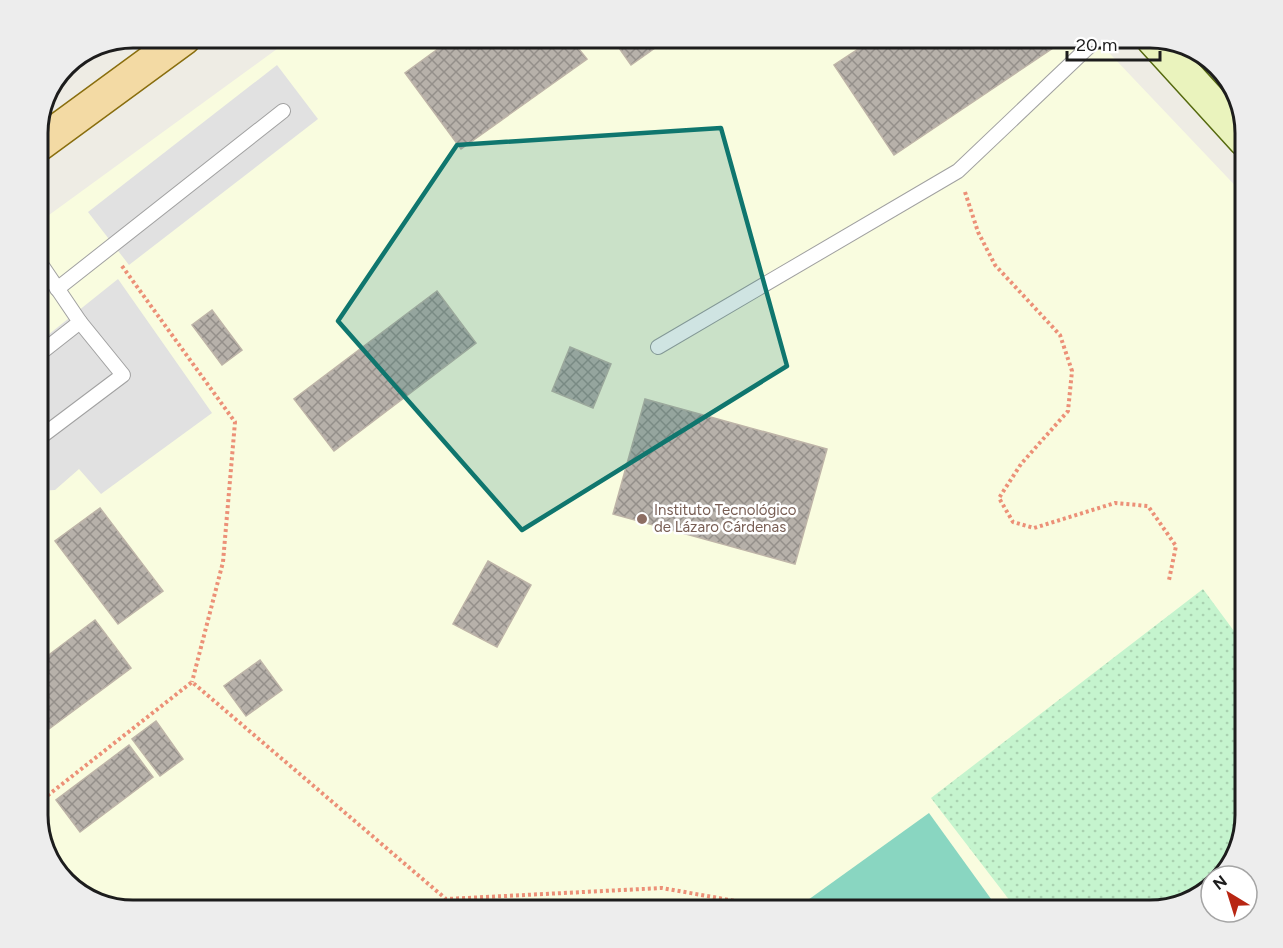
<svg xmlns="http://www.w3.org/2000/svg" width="1283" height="948" font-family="Figtree,sans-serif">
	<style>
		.education { fill: #f9fcdf }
		.park { fill: url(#park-dots) }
		.pitch { fill: #89d6c1 }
		.parking { fill: #e1e1e1 }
		.building { fill: url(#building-cross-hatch); stroke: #beb4a8; stroke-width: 1.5 }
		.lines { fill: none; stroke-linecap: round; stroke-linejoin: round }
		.lane-casing { stroke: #a1a1a1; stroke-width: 16 }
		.secondary-casing { stroke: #566a0f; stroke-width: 36 }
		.primary-casing { stroke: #896e0e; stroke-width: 36 }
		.path { stroke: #ec9077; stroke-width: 4; stroke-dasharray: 3 3; stroke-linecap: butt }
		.lane { stroke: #fff; stroke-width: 14 }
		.secondary { stroke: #eaf3bd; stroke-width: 33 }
		.primary { stroke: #f3daa4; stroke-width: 33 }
		.marked { fill: #0f766e; fill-opacity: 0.2; stroke: #0f766e; stroke-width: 4.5; stroke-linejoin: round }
		.education-dot { fill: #8d6e63; stroke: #fff; stroke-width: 2 }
		.labels { text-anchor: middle; stroke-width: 5; stroke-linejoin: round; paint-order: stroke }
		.education-label { font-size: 15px; fill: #785e54; stroke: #fff; text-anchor: start }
		.rim { fill: none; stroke: #1d1d1d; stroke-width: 3 }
	</style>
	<defs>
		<pattern id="park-dots" width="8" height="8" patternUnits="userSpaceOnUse" patternTransform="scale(1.5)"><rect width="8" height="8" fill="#c5f4ce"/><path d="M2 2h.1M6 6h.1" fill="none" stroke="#a9d1b0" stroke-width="1.8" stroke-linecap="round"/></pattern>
		<pattern id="building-cross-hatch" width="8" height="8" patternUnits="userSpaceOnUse" patternTransform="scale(1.5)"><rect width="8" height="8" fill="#b7b1aa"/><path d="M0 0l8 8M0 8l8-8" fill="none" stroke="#948f8a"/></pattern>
	</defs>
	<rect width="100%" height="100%" fill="#eeece4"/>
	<!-- education -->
	<path class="education" d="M 292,38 L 1095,38 L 1245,196 L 1245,815 L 1226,873 L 1222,876 L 1211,876 L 1211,885 L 1192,900 L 1150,910 L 133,910 L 75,891 L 50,862 L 38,821 L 38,223 Z"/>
	<!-- park -->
	<path class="park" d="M 1203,589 L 1245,646 L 1245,815 L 1226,873 L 1222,876 L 1211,876 L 1211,885 L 1192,900 L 1150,910 L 1017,910 L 931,798 Z"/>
	<!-- pitch -->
	<path class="pitch" d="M 929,813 L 999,910 L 794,910 Z"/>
	<!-- parking -->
	<g class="parking">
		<path d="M 277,65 L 318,119 L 129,265 L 88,212 Z"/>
		<path d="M 118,279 L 212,413 L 101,494 L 79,469 L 55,490 L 38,491 L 38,343 Z"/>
	</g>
	<!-- building -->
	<g class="building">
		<path d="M 453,38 L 570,38 L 587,59 L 461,149 L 405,73 Z"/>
		<path d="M 612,38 L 669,38 L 631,65 Z"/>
		<path d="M 875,38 L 1055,38 L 1059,44 L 894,155 L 834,65 Z"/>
		<path d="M 437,291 L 476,343 L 334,451 L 294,399 Z"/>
		<path d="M 212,310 L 242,350 L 222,365 L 192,325 Z"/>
		<path d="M 570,347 L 611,364 L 593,408 L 552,391 Z"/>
		<path d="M 645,399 L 827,449 L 795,564 L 613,514 Z"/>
		<path d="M 100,508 L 163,591 L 118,624 L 55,541 Z"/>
		<path d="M 488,561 L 531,585 L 497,647 L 453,624 Z"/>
		<path d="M 95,620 L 131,668 L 38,737 L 38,663 Z"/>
		<path d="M 260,660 L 282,690 L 246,716 L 224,686 Z"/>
		<path d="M 156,721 L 183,759 L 160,776 L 132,739 Z"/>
		<path d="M 129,745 L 153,777 L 80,832 L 56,800 Z"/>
	</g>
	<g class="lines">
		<defs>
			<g id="lane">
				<path d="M 57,289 L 283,111"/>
				<path d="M 658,347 L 958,171 L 1098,38"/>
				<path d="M 38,355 L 80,322 L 38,260"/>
				<path d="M 38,439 L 123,375 L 80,322"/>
			</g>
			<path id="secondary" d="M 1153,39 L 1245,140"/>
			<path id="primary" d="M 38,145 L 184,38"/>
		</defs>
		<!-- lane casing -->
		<use href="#lane" class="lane-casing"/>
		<!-- secondary casing -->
		<use href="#secondary" class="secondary-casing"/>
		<!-- primary casing -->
		<use href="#primary" class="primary-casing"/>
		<!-- path -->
		<g class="path">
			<path d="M 965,192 L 978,232 L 995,265 L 1060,335 L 1072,371 L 1068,411 L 1021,464 L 999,498 L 1013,522 L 1034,528 L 1115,503 L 1148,506 L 1176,546 L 1169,580"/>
			<path d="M 122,266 L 235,422 L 223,562 L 192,682"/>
			<path d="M 38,803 L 192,682 L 446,899 L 662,888 L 775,908"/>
		</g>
		<!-- lane -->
		<use href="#lane" class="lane"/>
		<!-- secondary -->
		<use href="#secondary" class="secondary"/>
		<!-- primary -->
		<use href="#primary" class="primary"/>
	</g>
	<!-- marked area -->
	<path class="marked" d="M 721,128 L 787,366 L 522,530 L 338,321 L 457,145 Z"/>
	<!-- markers -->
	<circle class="education-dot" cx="642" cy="519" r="6"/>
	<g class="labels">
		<!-- education labels -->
		<g class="education-label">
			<text x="654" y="515">Instituto Tecnológico<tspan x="654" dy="17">de Lázaro Cárdenas</tspan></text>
		</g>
	</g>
	<!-- crop -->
	<path d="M0 0H1283V948H0ZM133 48H1150A85 85 0 0 1 1235 133V815A85 85 0 0 1 1150 900H133A85 85 0 0 1 48 815V133A85 85 0 0 1 133 48Z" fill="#ededed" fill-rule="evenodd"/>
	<path class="rim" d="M133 48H1150A85 85 0 0 1 1235 133V815A85 85 0 0 1 1150 900H133A85 85 0 0 1 48 815V133A85 85 0 0 1 133 48Z"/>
	<!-- north arrow -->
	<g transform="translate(1229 894) rotate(322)"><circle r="28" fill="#ffffff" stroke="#a5a5a5" stroke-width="1.5"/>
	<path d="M0-4.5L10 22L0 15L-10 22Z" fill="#b82613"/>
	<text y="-9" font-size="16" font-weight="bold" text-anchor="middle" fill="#1d1d1d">N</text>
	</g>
	<!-- scale -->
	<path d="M1067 51v9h93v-9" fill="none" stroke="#1d1d1d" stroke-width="3"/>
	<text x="1076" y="51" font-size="18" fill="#1d1d1d" stroke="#ffffff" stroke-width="4.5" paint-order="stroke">20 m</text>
</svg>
